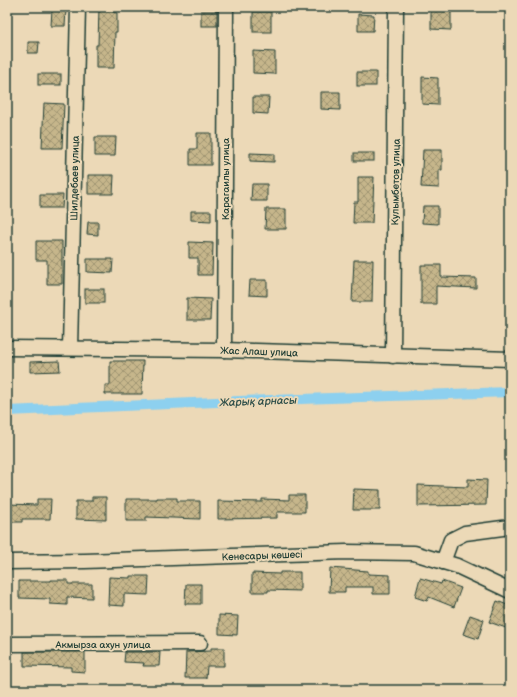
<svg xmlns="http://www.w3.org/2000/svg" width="517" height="697" font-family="'Balsamiq Sans',sans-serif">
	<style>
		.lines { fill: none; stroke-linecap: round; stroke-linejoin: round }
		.canal { stroke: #8dd0ef; stroke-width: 10 }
		.building { fill: url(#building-cross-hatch); stroke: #1f3d34 }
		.minor-casing { stroke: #1f3d34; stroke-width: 17 }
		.minor { stroke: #ecd9b7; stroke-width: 14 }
		.labels { text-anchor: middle; stroke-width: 4; stroke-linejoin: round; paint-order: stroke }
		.street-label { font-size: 10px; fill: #1f3d34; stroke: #ecd9b7 }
		.water-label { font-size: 11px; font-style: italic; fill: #2a4c47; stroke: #ecd9b7 }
	</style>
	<defs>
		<pattern id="building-cross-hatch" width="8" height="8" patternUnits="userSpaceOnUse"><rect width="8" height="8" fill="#c6b68b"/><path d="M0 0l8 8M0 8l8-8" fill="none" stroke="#a09572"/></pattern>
	</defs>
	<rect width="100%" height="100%" fill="#ecd9b7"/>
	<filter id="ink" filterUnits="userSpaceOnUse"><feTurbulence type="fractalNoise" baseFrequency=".025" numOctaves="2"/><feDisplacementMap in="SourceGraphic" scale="8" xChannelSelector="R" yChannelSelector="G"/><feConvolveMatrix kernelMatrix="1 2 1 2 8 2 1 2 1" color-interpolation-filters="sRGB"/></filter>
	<g filter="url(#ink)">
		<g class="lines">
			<!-- canal -->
			<path class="canal" d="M 7,411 L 239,401 L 510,392"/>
		</g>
		<!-- building -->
		<g class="building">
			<path d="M 99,7 L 113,7 L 113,12 L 117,13 L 117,32 L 115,32 L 114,68 L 96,68 L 96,45 L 98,45 Z"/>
			<path d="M 431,7 L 451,7 L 451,30 L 431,29 Z"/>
			<path d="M 52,9 L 66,9 L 65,26 L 51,26 Z"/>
			<rect x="201" y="11" width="16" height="15"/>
			<rect x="253" y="12" width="18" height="20"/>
			<path d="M 358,14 L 374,15 L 373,31 L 358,31 Z"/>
			<path d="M 28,42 L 39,42 L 38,53 L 28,53 Z"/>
			<path d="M 253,51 L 275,52 L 275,74 L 253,73 Z"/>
			<rect x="357" y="72" width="19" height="14"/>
			<rect x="38" y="74" width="23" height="11"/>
			<path d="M 422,77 L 438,78 L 438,105 L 422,104 Z"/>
			<path d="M 321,92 L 340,92 L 340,110 L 321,109 Z"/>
			<path d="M 253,97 L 269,97 L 268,114 L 253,113 Z"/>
			<path d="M 44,103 L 64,104 L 62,148 L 42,148 Z"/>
			<path d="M 197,133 L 211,133 L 211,165 L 190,165 L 190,149 L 197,149 Z"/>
			<path d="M 95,137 L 116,137 L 115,156 L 95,156 Z"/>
			<path d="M 423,150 L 442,150 L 442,170 L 439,170 L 439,188 L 421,187 Z"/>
			<path d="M 250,153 L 274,154 L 274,162 L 250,161 Z"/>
			<rect x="354" y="153" width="20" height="8"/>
			<path d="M 88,175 L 114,175 L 113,194 L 88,194 Z"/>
			<path d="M 358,177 L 374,177 L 372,223 L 353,223 L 354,202 L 358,202 Z"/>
			<path d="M 252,184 L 267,184 L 267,201 L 251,201 Z"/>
			<path d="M 40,195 L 63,195 L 62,208 L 40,208 Z"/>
			<path d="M 423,206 L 438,206 L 438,224 L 422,223 Z"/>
			<path d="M 266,209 L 286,209 L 286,229 L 265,229 Z"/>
			<path d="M 191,211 L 211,211 L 211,221 L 191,220 Z"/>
			<path d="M 88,222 L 98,222 L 98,235 L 87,234 Z"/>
			<path d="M 36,241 L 62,241 L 62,284 L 47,284 L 47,260 L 36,260 Z"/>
			<path d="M 189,242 L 213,243 L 212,275 L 198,275 L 198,258 L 189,258 Z"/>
			<path d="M 87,259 L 113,259 L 112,273 L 87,272 Z"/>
			<path d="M 354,260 L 373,260 L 372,302 L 352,302 Z"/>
			<path d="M 421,265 L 441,265 L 441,277 L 476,278 L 476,288 L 436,286 L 436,304 L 421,304 Z"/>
			<path d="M 250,280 L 267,280 L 267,296 L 249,295 Z"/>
			<rect x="85" y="289" width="19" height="14"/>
			<path d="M 187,298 L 211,299 L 210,320 L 187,320 Z"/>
			<path d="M 59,361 L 60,371 L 30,372 L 30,362 Z"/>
			<path d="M 110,361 L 143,361 L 142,394 L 105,394 L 105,385 L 110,385 Z"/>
			<path d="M 468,479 L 487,480 L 486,505 L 418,506 L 418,485 L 468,487 Z"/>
			<path d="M 354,489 L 380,490 L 380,510 L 353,510 Z"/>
			<path d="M 289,495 L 305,495 L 305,512 L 277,512 L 277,518 L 218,519 L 218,501 L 262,502 L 262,499 L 289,500 Z"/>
			<path d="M 92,497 L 106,497 L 106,520 L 76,519 L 76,501 L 92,501 Z"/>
			<path d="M 157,498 L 177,498 L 177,501 L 200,501 L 200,519 L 146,517 L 146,521 L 126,521 L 126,499 L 157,499 Z"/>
			<path d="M 37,499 L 51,499 L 50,519 L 22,519 L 22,522 L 7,522 L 7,504 L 37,505 Z"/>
			<path d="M 330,568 L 368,571 L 368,574 L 390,575 L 390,594 L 373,594 L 373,587 L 345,587 L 345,592 L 329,592 Z"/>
			<path d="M 280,572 L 300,572 L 300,591 L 268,590 L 268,592 L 252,592 L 252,573 L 280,574 Z"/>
			<path d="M 130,576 L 149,576 L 148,595 L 124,594 L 124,606 L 108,605 L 109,577 L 130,578 Z"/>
			<path d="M 420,578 L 441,584 L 442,581 L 461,588 L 454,607 L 429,597 L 427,601 L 415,597 Z"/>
			<path d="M 51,580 L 68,580 L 68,584 L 92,584 L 92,598 L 67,597 L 67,605 L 50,604 L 50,599 L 19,598 L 19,581 L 51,581 Z"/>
			<path d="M 186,584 L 201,584 L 201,604 L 185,604 Z"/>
			<path d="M 497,601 L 510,606 L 510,619 L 506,628 L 489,622 Z"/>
			<path d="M 219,615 L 238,616 L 237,635 L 219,634 Z"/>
			<path d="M 470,615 L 484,620 L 478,639 L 463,634 Z"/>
			<path d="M 211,648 L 224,648 L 224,666 L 207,666 L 206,678 L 185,678 L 186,652 L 211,651 Z"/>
			<path d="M 24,652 L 85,652 L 85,672 L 71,671 L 71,667 L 24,666 Z"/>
			<path d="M 125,652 L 160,652 L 159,666 L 143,666 L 144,663 L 124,662 Z"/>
		</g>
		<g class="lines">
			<defs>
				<g id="minor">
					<path d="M 7,348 L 224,350 L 510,359"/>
					<path d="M 70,348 L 78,7"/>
					<path d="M 224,350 L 226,7"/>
					<path d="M 393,356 L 396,7"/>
					<path d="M 7,562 L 85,561 L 346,552 L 414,553 L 457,566 L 510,591"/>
					<path d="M 443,562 L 451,540 L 465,533 L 510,527"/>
					<path d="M 7,644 L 200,643"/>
				</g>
			</defs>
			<!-- minor casing -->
			<use href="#minor" class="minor-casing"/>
			<!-- minor -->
			<use href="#minor" class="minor"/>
		</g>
	</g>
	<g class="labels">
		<!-- street labels -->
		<g class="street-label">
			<text transform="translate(74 178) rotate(-89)" y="4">Шилдебаев улица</text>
			<text transform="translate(225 179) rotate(-90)" y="4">Карагаилы улица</text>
			<text transform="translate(395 182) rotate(-89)" y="4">Кулымбетов улица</text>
			<text transform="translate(259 351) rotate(2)" y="4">Жас Алаш улица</text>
			<text transform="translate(262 555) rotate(-2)" y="4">Кенесары көшесі</text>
			<text x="103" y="648">Акмырза ахун улица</text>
		</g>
		<!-- water labels -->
		<g class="water-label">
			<text transform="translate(258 401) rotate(-2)" y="4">Жарық арнасы</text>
		</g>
	</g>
	<!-- margin -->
	<rect width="517" height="697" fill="none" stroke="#ecd9b7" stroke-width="24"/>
	<rect x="12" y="12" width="493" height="673" fill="none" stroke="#1f3d34" stroke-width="1.5" filter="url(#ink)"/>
</svg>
